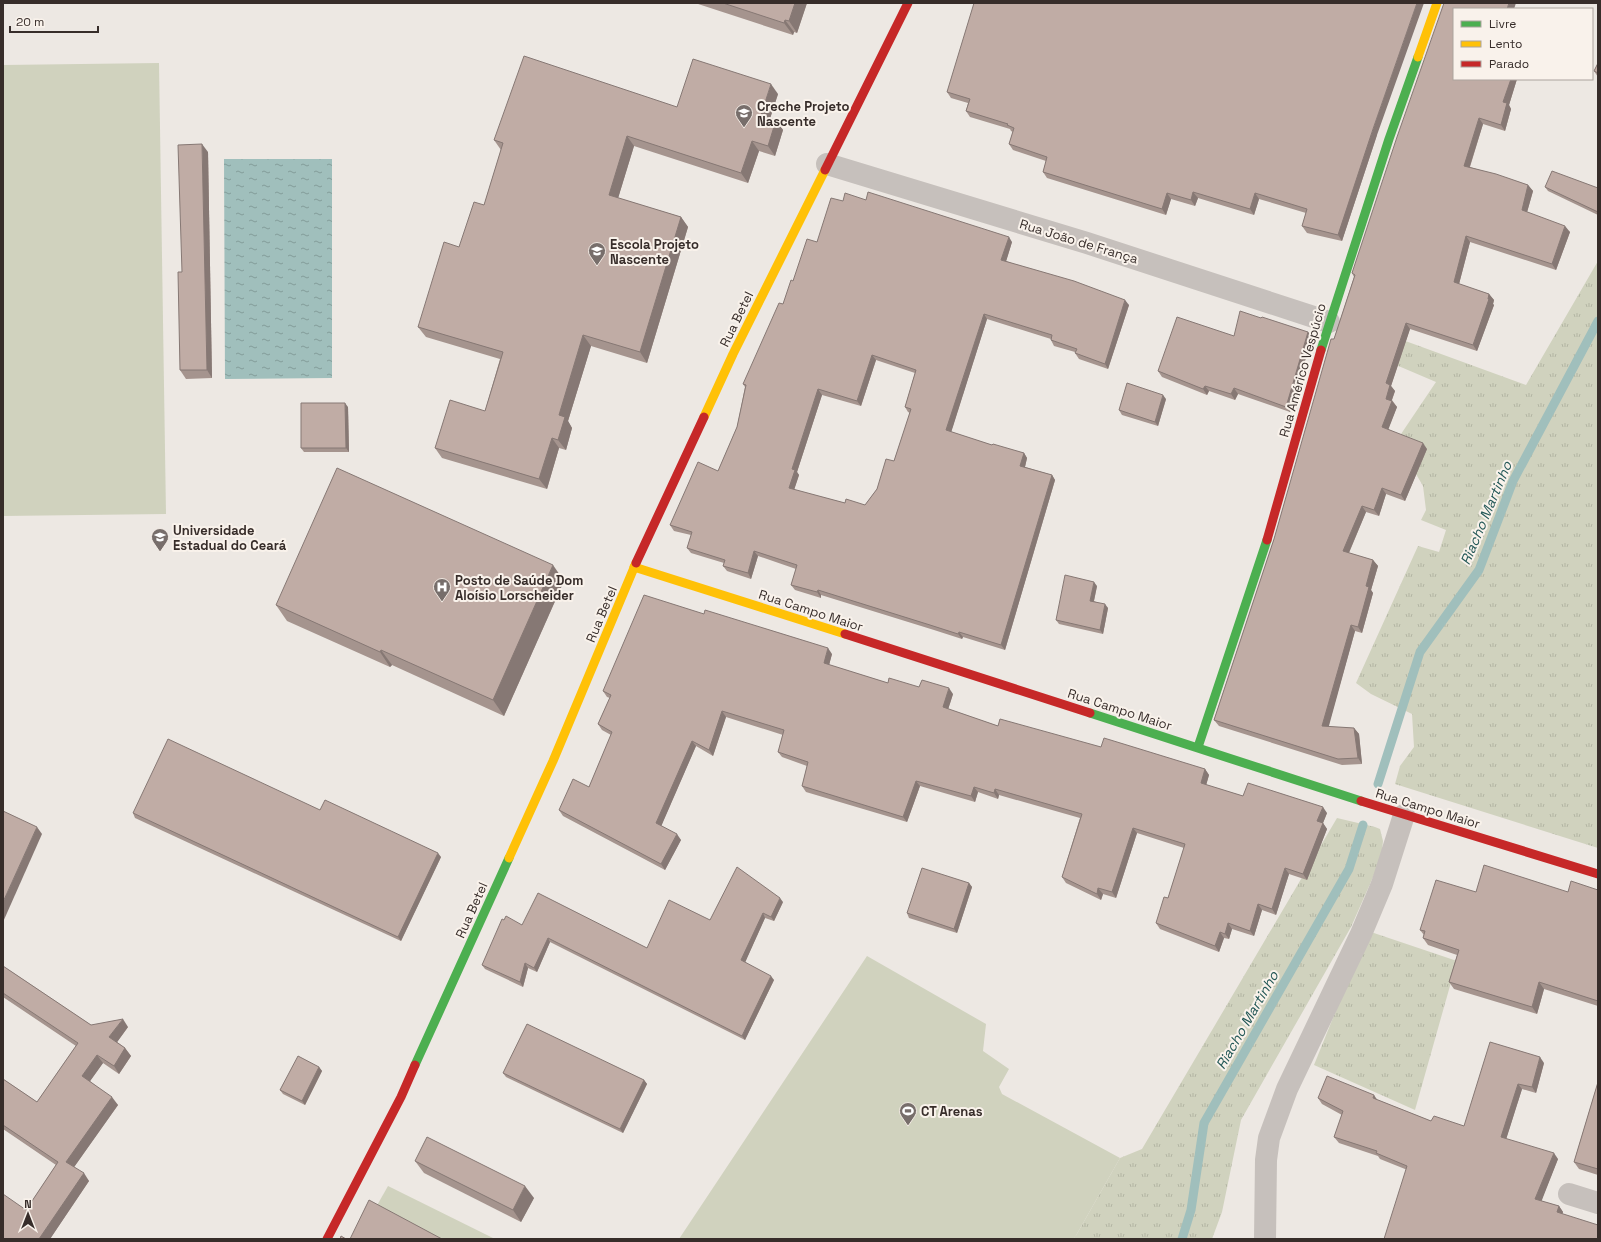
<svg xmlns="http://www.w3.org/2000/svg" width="1601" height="1242" font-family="'Space Grotesk',sans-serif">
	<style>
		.grass { fill: url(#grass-tufts) }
		.pitch { fill: #d0d2be }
		.water { fill: url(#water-ripples) }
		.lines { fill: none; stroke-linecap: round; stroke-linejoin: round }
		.stream { stroke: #a0bfbc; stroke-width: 9 }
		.street { stroke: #c6c0bc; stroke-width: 22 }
		.fast { stroke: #4caf50; stroke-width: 9 }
		.slow { stroke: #ffc107; stroke-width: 9 }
		.jam { stroke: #c62828; stroke-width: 9 }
		.wall { fill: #a5948e; fill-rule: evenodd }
		.shaded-wall { fill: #867874 }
		.building { fill: #c0aca5; stroke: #867874; fill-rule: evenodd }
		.labels { text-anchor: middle; stroke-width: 4; stroke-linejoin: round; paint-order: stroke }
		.poi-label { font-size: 13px; font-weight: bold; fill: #372d2a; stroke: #f9f2eb; text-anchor: start }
		.street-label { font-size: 13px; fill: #372d2a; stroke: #f9f2eb }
		.water-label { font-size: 14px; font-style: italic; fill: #225756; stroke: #f9f2eb }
	</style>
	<defs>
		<pattern id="grass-tufts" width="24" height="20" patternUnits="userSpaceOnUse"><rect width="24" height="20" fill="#d0d2be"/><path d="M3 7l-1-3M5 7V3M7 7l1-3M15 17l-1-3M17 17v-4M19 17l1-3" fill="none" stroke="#b3b5a3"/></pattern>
		<pattern id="water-ripples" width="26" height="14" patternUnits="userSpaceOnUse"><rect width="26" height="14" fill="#a0bfbc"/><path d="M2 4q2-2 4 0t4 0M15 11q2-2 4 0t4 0" fill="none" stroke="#839c99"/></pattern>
	</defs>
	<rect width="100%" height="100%" fill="#ede8e3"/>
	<!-- grass -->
	<g class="grass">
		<path d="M 1598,261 L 1598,848 L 1395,784 L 1400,766 L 1414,747 L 1412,714 L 1371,694 L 1356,683 L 1418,546 L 1439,552 L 1446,530 L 1421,520 L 1426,510 L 1423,486 L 1409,462 L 1399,437 L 1436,382 L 1382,359 L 1389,335 L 1526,385 Z"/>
		<path d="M 1337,818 L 1375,827 L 1380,829 L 1383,841 L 1381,859 L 1351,927 L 1241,1120 L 1222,1212 L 1212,1239 L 1074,1239 L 1120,1158 L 1142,1149 Z"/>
		<path d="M 1368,931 L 1457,961 L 1415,1110 L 1314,1065 Z"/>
	</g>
	<!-- pitch -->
	<g class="pitch">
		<path d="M 159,63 L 166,514 L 3,516 L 3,65 Z"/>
		<path d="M 867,956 L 986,1024 L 983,1051 L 1009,1069 L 999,1087 L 1002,1094 L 1120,1158 L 1074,1239 L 679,1239 Z"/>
		<path d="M 388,1186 L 495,1239 L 358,1239 Z"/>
	</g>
	<!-- water -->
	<path class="water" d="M 224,159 L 332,159 L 332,378 L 225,379 Z"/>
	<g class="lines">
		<!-- stream -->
		<g class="stream">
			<path d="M 1378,784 L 1420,652 L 1479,570 L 1513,481 L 1598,321"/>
			<path d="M 1182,1239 L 1191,1210 L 1204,1123 L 1349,869 L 1363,825"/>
		</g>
		<!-- street -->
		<g class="street">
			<path d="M 827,164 L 1087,243 L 1329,322"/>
			<path d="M 1569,1194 L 1598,1203"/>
			<path d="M 1265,1239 L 1266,1160 L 1269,1138 L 1287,1089 L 1361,934 L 1382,884 L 1404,815"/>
		</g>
		<!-- fast -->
		<g class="fast">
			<path d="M 1321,350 L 1389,139 L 1418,57"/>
			<path d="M 1090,713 L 1361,801"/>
			<path d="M 1198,747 L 1267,540"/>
			<path d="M 415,1065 L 509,858"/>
		</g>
		<!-- slow -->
		<g class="slow">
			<path d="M 1418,57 L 1437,3"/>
			<path d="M 704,417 L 733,354 L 825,170"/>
			<path d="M 634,567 L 845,634"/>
			<path d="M 509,858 L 553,761 L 636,563"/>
		</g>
		<!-- jam -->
		<g class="jam">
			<path d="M 825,170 L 908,3"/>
			<path d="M 1267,540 L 1321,350"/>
			<path d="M 636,563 L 704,417"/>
			<path d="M 845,634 L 1090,713"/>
			<path d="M 1361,801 L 1598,874"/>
			<path d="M 327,1239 L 401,1097 L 415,1065"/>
		</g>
	</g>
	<!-- wall -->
	<g class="wall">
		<path d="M 695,3 L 807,3 L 797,33 L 794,32 L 793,35 Z"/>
		<path d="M 1598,63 L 1598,77 L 1594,71 Z"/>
		<path d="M 1454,79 L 1517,79 L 1509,105 L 1511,109 L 1505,131 L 1483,124 L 1470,167 L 1528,185 L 1533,191 L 1527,212 L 1570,232 L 1556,270 L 1470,242 L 1459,284 L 1489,294 L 1494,300 L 1493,304 L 1494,305 L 1477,351 L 1410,329 L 1391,386 L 1395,391 L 1392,400 L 1397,407 L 1388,429 L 1427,449 L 1405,501 L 1386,494 L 1379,516 L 1366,512 L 1349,553 L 1373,560 L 1378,566 L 1371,590 L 1373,593 L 1362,633 L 1355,631 L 1328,727 L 1354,728 L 1359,734 L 1362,764 L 1342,765 L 1219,726 L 1214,720 L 1274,539 L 1334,339 L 1354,277 L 1352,273 Z"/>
		<path d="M 947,92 L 1377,135 L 1342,241 L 1307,233 L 1302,226 L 1306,213 L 1259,199 L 1254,215 L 1198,198 L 1195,206 L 1171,199 L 1166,215 L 1047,178 L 1043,172 L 1046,161 L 1013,150 L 1009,144 L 1013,132 L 1011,131 L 1010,129 L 970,117 L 966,111 L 968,103 L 951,98 Z"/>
		<path d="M 778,94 L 770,118 L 776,120 L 783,130 L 775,156 L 759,151 L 748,183 L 634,146 L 618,198 L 681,217 L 688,227 L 647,363 L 591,346 L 568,421 L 572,428 L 566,450 L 559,448 L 547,489 L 442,458 L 435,448 L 485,411 L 500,359 L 426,337 L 418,327 L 484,205 L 501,150 L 494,140 L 677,107 Z"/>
		<path d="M 208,152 L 212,378 L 186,379 L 180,370 L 182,272 Z"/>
		<path d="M 1545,187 L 1598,188 L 1598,215 L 1548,191 Z"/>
		<path d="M 866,200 L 1012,242 L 1006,261 L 1129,305 L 1108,369 L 1079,359 L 1075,353 L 1075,352 L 1054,346 L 1051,340 L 1051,339 L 987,319 L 951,432 L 992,445 L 1024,453 L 1027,458 L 1025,467 L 1052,475 L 1055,480 L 1005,650 L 963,637 L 962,639 L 934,630 L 821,595 L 821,598 L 795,590 L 791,585 L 796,569 L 758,556 L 751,579 L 727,571 L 723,566 L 724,563 L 691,553 L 687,548 L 691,535 L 674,531 L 670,525 L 718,471 L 737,427 L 745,387 L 743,384 L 783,304 L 793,281 L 817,242 L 843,201 ZM 876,360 L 915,373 L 905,407 L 908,412 L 910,413 L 894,461 L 877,489 L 865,505 L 845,503 L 794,490 L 799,475 L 797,472 L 822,395 L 861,406 Z"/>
		<path d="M 1261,318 L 1308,332 L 1312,337 L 1290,412 L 1238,394 L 1235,400 L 1209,391 L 1207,395 L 1162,377 L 1158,371 L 1234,336 Z"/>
		<path d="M 1166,399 L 1158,426 L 1122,415 L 1119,410 Z"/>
		<path d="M 348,407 L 349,452 L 304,452 L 301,448 Z"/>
		<path d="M 564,581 L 504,716 L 392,665 L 390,667 L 287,621 L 276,605 Z"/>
		<path d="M 1097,586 L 1094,601 L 1108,608 L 1103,634 L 1059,624 L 1056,620 Z"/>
		<path d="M 832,654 L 829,665 L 888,683 L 919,687 L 953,694 L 948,709 L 998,726 L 1101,747 L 1205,769 L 1209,775 L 1206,785 L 1243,796 L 1327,813 L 1323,823 L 1327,829 L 1307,880 L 1289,874 L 1276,915 L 1262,910 L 1254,936 L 1232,929 L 1229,939 L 1224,938 L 1219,952 L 1160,929 L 1156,923 L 1168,898 L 1184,848 L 1137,833 L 1116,898 L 1103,894 L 1101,900 L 1066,883 L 1062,877 L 1080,818 L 999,795 L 998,799 L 978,792 L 975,802 L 920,786 L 907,822 L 806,792 L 802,786 L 807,766 L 782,757 L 778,752 L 783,735 L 726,717 L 713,756 L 696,746 L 661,826 L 681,840 L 665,870 L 563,816 L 559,810 L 589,787 L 611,735 L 602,730 L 598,724 L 610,698 L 607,697 L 603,691 Z"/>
		<path d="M 320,810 L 441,857 L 401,941 L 135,818 L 133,813 Z"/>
		<path d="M 969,883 L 972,887 L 957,933 L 909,918 L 907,913 Z"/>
		<path d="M 1598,890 L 1598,1006 L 1544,989 L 1537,1014 L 1454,989 L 1449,982 L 1457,955 L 1428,945 L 1423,938 L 1424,935 L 1420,930 L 1476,892 L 1568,892 Z"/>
		<path d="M 783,902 L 774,921 L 765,918 L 745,962 L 774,980 L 745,1040 L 550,942 L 537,972 L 528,968 L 523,987 L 485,969 L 482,965 L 504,920 L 522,925 L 647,948 L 710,920 Z"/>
		<path d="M 3,966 L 91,1025 L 128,1027 L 117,1042 L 125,1048 L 131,1056 L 119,1074 L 103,1063 L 90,1081 L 118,1105 L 74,1167 L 89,1181 L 50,1239 L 3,1239 L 26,1210 L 56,1165 L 3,1129 L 3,1079 L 37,1102 L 76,1046 L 3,997 Z"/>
		<path d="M 1544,1063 L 1536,1093 L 1522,1089 L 1506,1139 L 1558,1159 L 1541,1201 L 1559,1206 L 1563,1212 L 1562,1214 L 1405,1169 L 1380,1159 L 1378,1156 L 1339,1143 L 1334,1137 L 1342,1115 L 1322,1104 L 1318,1098 L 1378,1100 L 1431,1121 L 1464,1126 Z"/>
		<path d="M 319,1067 L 322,1071 L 305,1105 L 283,1094 L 280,1090 Z"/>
		<path d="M 503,1073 L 644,1080 L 647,1084 L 623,1133 L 506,1077 Z"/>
		<path d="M 1598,1082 L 1598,1175 L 1579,1169 L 1574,1162 Z"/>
		<path d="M 415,1161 L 534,1198 L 521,1222 L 424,1173 Z"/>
	</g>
	<!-- shaded-wall -->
	<g class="shaded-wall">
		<path d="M 795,3 L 807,3 L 797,33 L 789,21 Z"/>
		<path d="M 1417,3 L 1424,3 L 1377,135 L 1342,241 L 1338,235 L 1373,129 Z"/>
		<path d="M 1509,3 L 1516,3 L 1514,9 L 1507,9 Z"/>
		<path d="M 785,20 L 794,32 L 793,35 L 784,23 Z"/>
		<path d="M 1511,79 L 1517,79 L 1509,105 L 1511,109 L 1505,131 L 1501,125 L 1503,102 Z"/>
		<path d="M 771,84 L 778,94 L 768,125 L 761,115 Z"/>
		<path d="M 1479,118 L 1483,124 L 1468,172 L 1464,166 Z"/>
		<path d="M 776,120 L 783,130 L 775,156 L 768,146 Z"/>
		<path d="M 627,136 L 634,146 L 616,205 L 609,195 Z"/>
		<path d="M 752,141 L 759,151 L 748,183 L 741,173 Z"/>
		<path d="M 202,144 L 208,152 L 212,378 L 207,370 Z"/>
		<path d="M 1528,185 L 1533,191 L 1526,216 L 1522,210 Z"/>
		<path d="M 1193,192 L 1198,198 L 1195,206 L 1191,200 Z"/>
		<path d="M 1167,193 L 1171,199 L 1166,215 L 1162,209 Z"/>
		<path d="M 1255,193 L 1259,199 L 1254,215 L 1250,209 Z"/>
		<path d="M 681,217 L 688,227 L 647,363 L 640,352 Z"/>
		<path d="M 1565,226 L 1570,232 L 1556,270 L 1552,264 Z"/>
		<path d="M 1466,236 L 1470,242 L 1458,288 L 1454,282 Z"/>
		<path d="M 1009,237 L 1012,242 L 1005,265 L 1001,260 Z"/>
		<path d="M 1489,294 L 1494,300 L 1493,304 L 1494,305 L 1477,351 L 1473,345 Z"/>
		<path d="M 1125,300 L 1129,305 L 1108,369 L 1105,364 Z"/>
		<path d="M 984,314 L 987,319 L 950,436 L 946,430 Z"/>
		<path d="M 1406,323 L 1410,329 L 1391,386 L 1395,391 L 1390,405 L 1386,399 L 1386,383 Z"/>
		<path d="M 1308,332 L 1312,337 L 1290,412 L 1286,407 Z"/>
		<path d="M 583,335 L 591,346 L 568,421 L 572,428 L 566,450 L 558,440 L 559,415 Z"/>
		<path d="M 872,355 L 876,360 L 861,406 L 857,401 Z"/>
		<path d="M 1205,386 L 1209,391 L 1207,395 L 1203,389 Z"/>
		<path d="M 1234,388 L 1238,394 L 1235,400 L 1231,394 Z"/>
		<path d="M 818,389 L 822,395 L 797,472 L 799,475 L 793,493 L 789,488 L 792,469 Z"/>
		<path d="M 1163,395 L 1166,399 L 1158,426 L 1155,422 Z"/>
		<path d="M 1392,401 L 1397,407 L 1387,433 L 1382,427 Z"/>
		<path d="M 345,403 L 348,407 L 349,452 L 346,448 Z"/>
		<path d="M 552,438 L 559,448 L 547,489 L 539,479 Z"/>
		<path d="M 1423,443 L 1427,449 L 1405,501 L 1401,495 Z"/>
		<path d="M 1024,453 L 1027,458 L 1024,471 L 1020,466 Z"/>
		<path d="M 1052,475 L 1055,480 L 1005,650 L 1001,645 Z"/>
		<path d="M 1382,488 L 1386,494 L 1379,516 L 1374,510 Z"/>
		<path d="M 1362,506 L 1366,512 L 1347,557 L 1343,551 Z"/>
		<path d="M 754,551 L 758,556 L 751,579 L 748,573 Z"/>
		<path d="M 1373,560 L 1378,566 L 1371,590 L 1373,593 L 1362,633 L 1358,627 L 1366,586 Z"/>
		<path d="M 553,565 L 564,581 L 504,716 L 493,700 Z"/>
		<path d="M 1094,582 L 1097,586 L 1093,605 L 1090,601 Z"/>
		<path d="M 818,590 L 821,595 L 821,598 L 817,592 Z"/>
		<path d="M 1105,604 L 1108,608 L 1103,634 L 1100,630 Z"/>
		<path d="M 1351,625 L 1355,631 L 1327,733 L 1322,726 Z"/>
		<path d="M 959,632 L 963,637 L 962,639 L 958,634 Z"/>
		<path d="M 828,648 L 832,654 L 828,669 L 824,663 Z"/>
		<path d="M 381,650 L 392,665 L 390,667 L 380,652 Z"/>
		<path d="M 949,688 L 953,694 L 947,713 L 943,707 Z"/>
		<path d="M 722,711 L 726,717 L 713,756 L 709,750 Z"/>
		<path d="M 1354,728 L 1359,734 L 1362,764 L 1358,758 Z"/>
		<path d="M 692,741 L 696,746 L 660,829 L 656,823 Z"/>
		<path d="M 1205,769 L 1209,775 L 1205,789 L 1201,783 Z"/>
		<path d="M 916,781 L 920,786 L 907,822 L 903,817 Z"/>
		<path d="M 974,787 L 978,792 L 975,802 L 971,796 Z"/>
		<path d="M 995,789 L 999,795 L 998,799 L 994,793 Z"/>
		<path d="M 1323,807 L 1327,813 L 1323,823 L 1327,829 L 1307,880 L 1303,874 L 1317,821 Z"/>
		<path d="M 37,827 L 42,834 L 3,922 L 3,902 Z"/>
		<path d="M 1133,828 L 1137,833 L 1116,898 L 1112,892 Z"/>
		<path d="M 677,834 L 681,840 L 665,870 L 661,864 Z"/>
		<path d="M 438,853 L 441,857 L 401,941 L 398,937 Z"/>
		<path d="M 1285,868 L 1289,874 L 1276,915 L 1272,909 Z"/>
		<path d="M 969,883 L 972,887 L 957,933 L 954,929 Z"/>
		<path d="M 1098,888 L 1103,894 L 1101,900 L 1097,894 Z"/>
		<path d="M 780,898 L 783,902 L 774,921 L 771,917 Z"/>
		<path d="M 1258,904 L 1262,910 L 1254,936 L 1250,931 Z"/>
		<path d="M 763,913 L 765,918 L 744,965 L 741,960 Z"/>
		<path d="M 1228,923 L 1232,929 L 1229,939 L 1225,934 Z"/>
		<path d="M 1220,932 L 1224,938 L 1219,952 L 1215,946 Z"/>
		<path d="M 548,938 L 550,942 L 537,972 L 534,968 Z"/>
		<path d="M 525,963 L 528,968 L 523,987 L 520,982 Z"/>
		<path d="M 771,976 L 774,980 L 745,1040 L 742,1036 Z"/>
		<path d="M 1539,982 L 1544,989 L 1537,1014 L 1532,1007 Z"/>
		<path d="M 123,1019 L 128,1027 L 115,1045 L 109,1037 Z"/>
		<path d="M 125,1048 L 131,1056 L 119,1074 L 114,1066 Z"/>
		<path d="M 97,1055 L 103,1063 L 88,1084 L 82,1076 Z"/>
		<path d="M 1540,1057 L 1544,1063 L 1536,1093 L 1532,1087 Z"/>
		<path d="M 319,1067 L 322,1071 L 305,1105 L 302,1101 Z"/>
		<path d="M 644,1080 L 647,1084 L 623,1133 L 620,1129 Z"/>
		<path d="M 1518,1084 L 1522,1089 L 1505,1143 L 1501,1137 Z"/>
		<path d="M 1374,1095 L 1378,1101 L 1373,1098 Z"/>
		<path d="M 112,1097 L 118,1105 L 72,1170 L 66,1162 Z"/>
		<path d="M 1554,1153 L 1558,1159 L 1540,1205 L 1535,1199 Z"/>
		<path d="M 84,1173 L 89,1181 L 50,1239 L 39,1239 Z"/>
		<path d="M 525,1186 L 534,1198 L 521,1222 L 513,1210 Z"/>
		<path d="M 1559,1206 L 1563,1212 L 1561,1218 L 1557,1212 Z"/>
	</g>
	<!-- building -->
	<g class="building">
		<path d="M 723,3 L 795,3 L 789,21 L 785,20 L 784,23 Z"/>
		<path d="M 974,3 L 1417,3 L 1373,129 L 1338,235 L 1302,226 L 1307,209 L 1255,193 L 1250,209 L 1193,192 L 1191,200 L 1167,193 L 1162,209 L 1043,172 L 1047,157 L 1009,144 L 1014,128 L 1007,125 L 1008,124 L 966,111 L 970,99 L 947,92 Z"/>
		<path d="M 1444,3 L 1509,3 L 1507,9 L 1454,9 L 1454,79 L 1511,79 L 1503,102 L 1507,103 L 1501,125 L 1479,118 L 1464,166 L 1496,174 L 1528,185 L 1522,210 L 1565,226 L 1552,264 L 1466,236 L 1454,282 L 1489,294 L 1488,299 L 1489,299 L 1473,345 L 1406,323 L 1386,383 L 1390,385 L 1386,399 L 1392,401 L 1382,427 L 1423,443 L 1401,495 L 1382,488 L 1374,510 L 1362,506 L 1343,551 L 1373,560 L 1366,586 L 1369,587 L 1358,627 L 1351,625 L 1322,726 L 1354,728 L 1358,758 L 1338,759 L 1214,720 L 1274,539 L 1331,339 L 1334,339 L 1355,275 L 1352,273 L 1353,270 L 1397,137 Z"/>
		<path d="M 524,56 L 677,107 L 693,59 L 771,84 L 761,115 L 776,120 L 768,146 L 752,141 L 741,173 L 627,136 L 609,195 L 681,217 L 640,352 L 583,335 L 559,415 L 565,417 L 558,440 L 552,438 L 539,479 L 435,448 L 450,400 L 485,411 L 503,352 L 418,327 L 444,242 L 459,247 L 474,202 L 484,205 L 503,143 L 494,140 Z"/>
		<path d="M 1598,63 L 1598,73 L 1594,71 Z"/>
		<path d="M 202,144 L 207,370 L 180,370 L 178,272 L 182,272 L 178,145 Z"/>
		<path d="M 1552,171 L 1598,188 L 1598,212 L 1545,187 Z"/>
		<path d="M 868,192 L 1009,237 L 1001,260 L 1074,281 L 1125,300 L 1105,364 L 1075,353 L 1077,349 L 1051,340 L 1052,335 L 984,314 L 946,430 L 992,445 L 993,444 L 1024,453 L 1020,466 L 1052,475 L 1001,645 L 959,632 L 958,634 L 930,625 L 818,590 L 817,592 L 791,585 L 797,565 L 754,551 L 748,573 L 723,566 L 725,560 L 687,548 L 692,532 L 670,525 L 698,462 L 718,471 L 737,427 L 746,385 L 743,384 L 779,303 L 783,304 L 791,280 L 793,281 L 807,239 L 817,242 L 831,198 L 843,201 L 845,193 L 866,200 ZM 872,355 L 916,370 L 905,407 L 911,409 L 894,461 L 886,459 L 877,489 L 865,505 L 846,499 L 845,503 L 789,488 L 795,470 L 792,469 L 818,389 L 857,401 Z"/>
		<path d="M 1240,311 L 1261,318 L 1262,317 L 1308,332 L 1286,407 L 1234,388 L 1231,394 L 1205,386 L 1203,389 L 1158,371 L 1177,317 L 1234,336 Z"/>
		<path d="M 1127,383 L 1163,395 L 1155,422 L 1119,410 Z"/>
		<path d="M 301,403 L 345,403 L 346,448 L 301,448 Z"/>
		<path d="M 337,468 L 553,565 L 493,700 L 381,650 L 380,652 L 276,605 Z"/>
		<path d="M 1065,575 L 1094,582 L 1090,601 L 1105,604 L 1100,630 L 1056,620 Z"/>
		<path d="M 644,595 L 704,614 L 705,610 L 828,648 L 824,663 L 888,683 L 889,678 L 919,687 L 922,680 L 949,688 L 943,707 L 998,726 L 1000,719 L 1101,747 L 1104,738 L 1205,769 L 1201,783 L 1243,796 L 1248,783 L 1323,807 L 1317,821 L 1323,823 L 1303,874 L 1285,868 L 1272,909 L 1258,904 L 1250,931 L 1228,923 L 1225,934 L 1220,932 L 1215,946 L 1156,923 L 1164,897 L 1168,898 L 1185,844 L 1133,828 L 1112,892 L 1098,888 L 1097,894 L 1062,877 L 1082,814 L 995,789 L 994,793 L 974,787 L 971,796 L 916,781 L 903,817 L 802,786 L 808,762 L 778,752 L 784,730 L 722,711 L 709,750 L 692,741 L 656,823 L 677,834 L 661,864 L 559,810 L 573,779 L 589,787 L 612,732 L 598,724 L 611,695 L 603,691 Z"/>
		<path d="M 168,739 L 320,810 L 325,800 L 438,853 L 398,937 L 133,813 Z"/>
		<path d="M 3,811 L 37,827 L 3,902 Z"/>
		<path d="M 1484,865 L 1568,892 L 1571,881 L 1598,890 L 1598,1001 L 1539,982 L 1532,1007 L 1449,982 L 1459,950 L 1423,938 L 1425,931 L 1420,930 L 1436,880 L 1476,892 Z"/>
		<path d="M 737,867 L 780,898 L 771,917 L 763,913 L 741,960 L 771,976 L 742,1036 L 548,938 L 534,968 L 525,963 L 520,982 L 482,965 L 502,919 L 504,920 L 506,916 L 522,925 L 538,893 L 647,948 L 669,900 L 710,920 Z"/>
		<path d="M 922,868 L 969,883 L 954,929 L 907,913 Z"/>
		<path d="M 3,966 L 91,1025 L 123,1019 L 109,1037 L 125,1048 L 114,1066 L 97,1055 L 82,1076 L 112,1097 L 66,1162 L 84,1173 L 39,1239 L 3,1239 L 3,1194 L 26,1210 L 58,1162 L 3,1125 L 3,1079 L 37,1102 L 78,1043 L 3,993 Z"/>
		<path d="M 527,1024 L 644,1080 L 620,1129 L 503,1073 Z"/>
		<path d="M 1490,1042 L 1540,1057 L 1532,1087 L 1518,1084 L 1501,1137 L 1554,1153 L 1535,1199 L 1559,1206 L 1557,1212 L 1598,1225 L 1598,1239 L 1384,1239 L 1407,1166 L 1376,1153 L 1377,1151 L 1334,1137 L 1343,1111 L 1318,1098 L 1327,1076 L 1374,1095 L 1373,1098 L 1431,1121 L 1434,1116 L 1464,1126 Z"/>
		<path d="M 298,1056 L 319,1067 L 302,1101 L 280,1090 Z"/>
		<path d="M 1598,1082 L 1598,1169 L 1574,1162 Z"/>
		<path d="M 427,1137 L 525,1186 L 513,1210 L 415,1161 Z"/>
		<path d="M 369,1200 L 442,1239 L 350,1239 Z"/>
		<path d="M 341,1236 L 346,1239 L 340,1239 Z"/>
	</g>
	<!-- icons -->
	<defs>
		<symbol id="school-pin" viewBox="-11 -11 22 30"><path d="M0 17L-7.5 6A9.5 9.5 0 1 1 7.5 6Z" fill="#776e6b" stroke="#f9f2eb"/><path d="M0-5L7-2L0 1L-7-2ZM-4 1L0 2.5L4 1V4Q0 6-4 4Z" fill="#fff"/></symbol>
		<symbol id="university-pin" viewBox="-11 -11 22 30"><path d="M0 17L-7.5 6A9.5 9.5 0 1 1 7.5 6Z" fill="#776e6b" stroke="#f9f2eb"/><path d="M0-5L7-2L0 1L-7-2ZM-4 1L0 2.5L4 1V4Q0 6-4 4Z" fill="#fff"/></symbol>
		<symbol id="hospital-pin" viewBox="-11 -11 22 30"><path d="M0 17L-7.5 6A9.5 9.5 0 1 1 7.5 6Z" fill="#776e6b" stroke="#f9f2eb"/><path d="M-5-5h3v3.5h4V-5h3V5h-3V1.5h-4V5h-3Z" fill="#fff"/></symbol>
		<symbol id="stadium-pin" viewBox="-11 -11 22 30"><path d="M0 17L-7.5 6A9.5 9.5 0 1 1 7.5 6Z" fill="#776e6b" stroke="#f9f2eb"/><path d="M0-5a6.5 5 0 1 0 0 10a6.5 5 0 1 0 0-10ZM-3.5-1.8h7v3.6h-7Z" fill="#fff"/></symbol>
	</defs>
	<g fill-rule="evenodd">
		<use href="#school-pin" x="734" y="103" width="20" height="27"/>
		<use href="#school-pin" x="587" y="241" width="20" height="27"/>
		<use href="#university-pin" x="150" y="527" width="20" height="27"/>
		<use href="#hospital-pin" x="432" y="577" width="20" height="27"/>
		<use href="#stadium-pin" x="898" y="1101" width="20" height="27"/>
	</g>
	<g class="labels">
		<!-- poi labels -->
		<g class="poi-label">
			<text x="757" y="111">Creche Projeto<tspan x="757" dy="15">Nascente</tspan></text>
			<text x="610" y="249">Escola Projeto<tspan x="610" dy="15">Nascente</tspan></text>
			<text x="173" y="535">Universidade<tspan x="173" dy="15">Estadual do Ceará</tspan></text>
			<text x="455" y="585">Posto de Saúde Dom<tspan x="455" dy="15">Aloísio Lorscheider</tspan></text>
			<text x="921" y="1116">CT Arenas</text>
		</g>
		<!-- street labels -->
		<g class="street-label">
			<text transform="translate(1079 241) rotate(17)" y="5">Rua João de França</text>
			<text transform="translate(736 319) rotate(-64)" y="5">Rua Betel</text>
			<text transform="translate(1302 370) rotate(-74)" y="5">Rua Américo Vespúcio</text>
			<text transform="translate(811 610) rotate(18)" y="5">Rua Campo Maior</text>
			<text transform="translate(601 614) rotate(-67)" y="5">Rua Betel</text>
			<text transform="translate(1120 709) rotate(18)" y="5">Rua Campo Maior</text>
			<text transform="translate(1428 808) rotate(17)" y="5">Rua Campo Maior</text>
			<text transform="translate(471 910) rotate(-66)" y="5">Rua Betel</text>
		</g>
		<!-- water labels -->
		<g class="water-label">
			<text transform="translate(1486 513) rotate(-67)" y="5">Riacho Martinho</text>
			<text transform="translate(1247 1020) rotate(-60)" y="5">Riacho Martinho</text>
		</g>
	</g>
	<!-- border -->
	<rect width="1601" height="1242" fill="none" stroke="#372d2a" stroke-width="8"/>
	<!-- legend -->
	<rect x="1453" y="8" width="140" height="72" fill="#f9f2eb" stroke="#aba39e"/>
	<rect x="1461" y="21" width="20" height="6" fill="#4caf50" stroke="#aba39e"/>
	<text x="1489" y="28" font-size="12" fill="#372d2a">Livre</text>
	<rect x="1461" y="41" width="20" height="6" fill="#ffc107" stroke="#aba39e"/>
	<text x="1489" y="48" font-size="12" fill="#372d2a">Lento</text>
	<rect x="1461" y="61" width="20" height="6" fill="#c62828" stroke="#aba39e"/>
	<text x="1489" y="68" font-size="12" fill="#372d2a">Parado</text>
	<!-- north arrow -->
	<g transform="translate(28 1214)" stroke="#f9f2eb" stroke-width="3" paint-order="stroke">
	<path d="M0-3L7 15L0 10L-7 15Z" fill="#372d2a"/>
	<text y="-6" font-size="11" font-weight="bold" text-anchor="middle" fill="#372d2a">N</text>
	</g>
	<!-- scale -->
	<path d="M10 26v6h88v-6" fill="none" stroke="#372d2a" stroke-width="2"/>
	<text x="16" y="26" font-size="12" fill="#372d2a" stroke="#f9f2eb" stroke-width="3" paint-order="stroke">20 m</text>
</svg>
